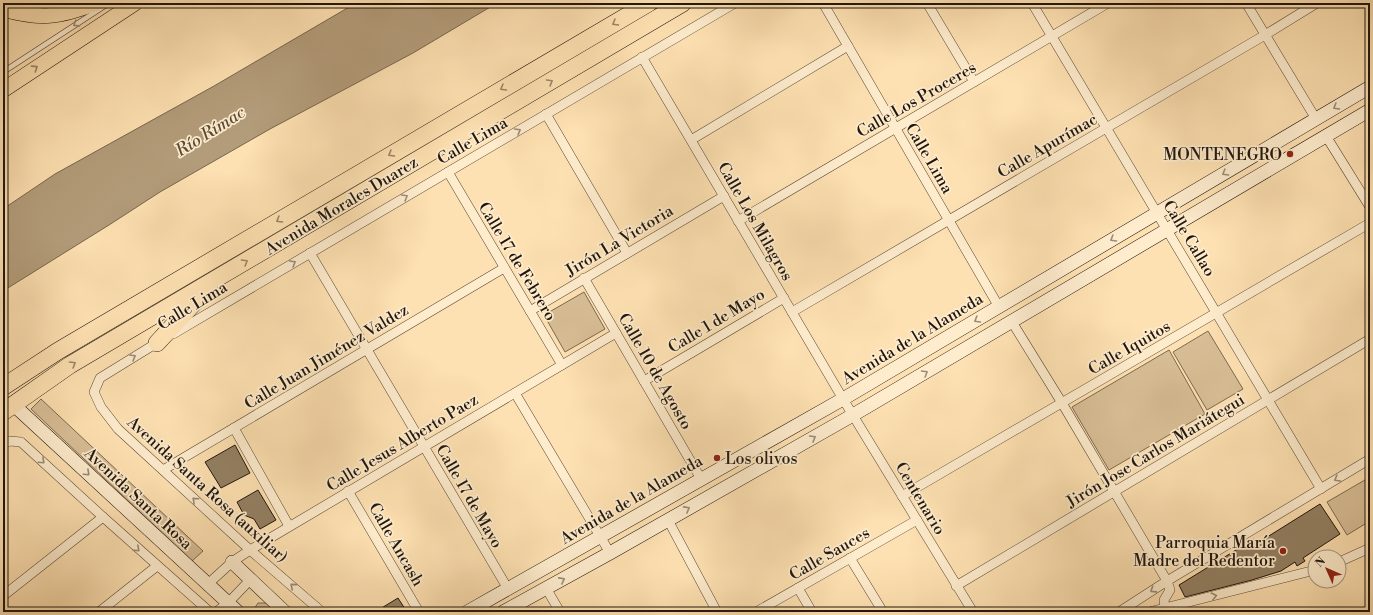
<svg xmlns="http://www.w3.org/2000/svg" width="1373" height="615" font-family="'Libre Bodoni',serif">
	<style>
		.green { fill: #d8be96; stroke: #7c6a52 }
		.water { fill: #b39c7a; stroke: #78664e }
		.building { fill: #938063; stroke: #20160d }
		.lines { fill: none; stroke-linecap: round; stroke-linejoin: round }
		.lane-casing { stroke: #584936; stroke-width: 6 }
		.street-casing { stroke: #584936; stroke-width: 10 }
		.secondary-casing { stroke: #20160d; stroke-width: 14 }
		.primary-casing { stroke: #20160d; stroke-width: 16 }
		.highway-casing { stroke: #20160d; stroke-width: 18 }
		.lane { stroke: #feeccd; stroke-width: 4.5 }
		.street { stroke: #feeccd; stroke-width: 9 }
		.secondary { stroke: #feeccd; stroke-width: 13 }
		.primary { stroke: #fee1b2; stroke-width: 15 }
		.highway { stroke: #fee1b2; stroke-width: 17 }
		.oneway { stroke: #9a8668 }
		.oneway2 { stroke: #9a8c77 }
		.poi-dot { fill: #8f2418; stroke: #feeccd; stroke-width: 1.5 }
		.labels { text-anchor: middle; stroke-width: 3.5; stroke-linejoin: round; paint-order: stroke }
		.street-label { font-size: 16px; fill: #20160d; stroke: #feeccd }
		.poi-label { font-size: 16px; fill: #20160d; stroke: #feeccd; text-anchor: end }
		.water-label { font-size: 17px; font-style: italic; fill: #5b4c39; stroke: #feeccd }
	</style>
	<rect width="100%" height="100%" fill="#fee1b2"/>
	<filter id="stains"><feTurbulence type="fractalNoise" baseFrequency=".005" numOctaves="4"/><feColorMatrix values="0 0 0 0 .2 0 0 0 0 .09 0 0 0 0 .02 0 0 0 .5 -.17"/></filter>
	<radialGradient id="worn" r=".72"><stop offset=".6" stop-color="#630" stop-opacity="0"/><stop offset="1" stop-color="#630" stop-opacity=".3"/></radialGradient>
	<!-- green -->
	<g class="green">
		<path d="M 584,292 L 605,329 L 565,352 L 544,315 Z"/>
		<path d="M 1208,331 L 1243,389 L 1207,410 L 1173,352 Z"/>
		<path d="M 1169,350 L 1205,414 L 1109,470 L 1072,407 Z"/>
		<path d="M 41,399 L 203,551 L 192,561 L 31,409 Z"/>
		<path d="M 1370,477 L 1370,521 L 1347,535 L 1327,502 Z"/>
		<path d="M 258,603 L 268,603 L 277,612 L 256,612 L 254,609 Z"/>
	</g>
	<!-- water -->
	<path class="water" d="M 356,3 L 497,3 L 413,53 L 270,129 L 160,192 L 109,225 L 3,291 L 3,209 L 55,174 L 214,86 Z"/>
	<!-- building -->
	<g class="building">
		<path d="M 235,445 L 250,473 L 221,488 L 205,462 Z"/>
		<path d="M 258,490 L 276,520 L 260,529 L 254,519 L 244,515 L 237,502 Z"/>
		<path d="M 1320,504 L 1340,534 L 1303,558 L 1305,561 L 1297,566 L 1295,562 L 1281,571 L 1252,580 L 1185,597 L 1179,585 L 1254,539 L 1256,544 Z"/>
		<path d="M 398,598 L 407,612 L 375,612 Z"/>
	</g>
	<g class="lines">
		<defs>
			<path id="lane" d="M 3,72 L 109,3"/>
			<g id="street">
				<path d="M 823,3 L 999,307"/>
				<path d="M 927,3 L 974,82"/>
				<path d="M 1032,3 L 1321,489"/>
				<path d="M 1246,3 L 1316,119"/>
				<path d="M 642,57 L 843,399 L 973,612"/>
				<path d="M 546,114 L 627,253"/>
				<path d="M 1326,136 L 1370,207"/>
				<path d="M 691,140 L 848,46"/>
				<path d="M 448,172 L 562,365"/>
				<path d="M 738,221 L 1108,3"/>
				<path d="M 310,253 L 508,589"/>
				<path d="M 584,278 L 701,479"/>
				<path d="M 530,311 L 724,196"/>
				<path d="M 792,312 L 1265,35 L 1317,3"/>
				<path d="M 1012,322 L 1062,403 L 1167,581 L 1170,590 L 1164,600 L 1165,612"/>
				<path d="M 173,334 L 735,3"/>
				<path d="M 160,341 L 100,378 L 94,392 L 101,407 L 118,429 L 250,550 L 322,612"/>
				<path d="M 644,381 L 784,298"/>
				<path d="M 515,393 L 610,553"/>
				<path d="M 234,428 L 289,526"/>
				<path d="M 3,444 L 10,441 L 21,442 L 103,517 L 210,612"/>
				<path d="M 163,470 L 504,268"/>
				<path d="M 348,491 L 419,612"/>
				<path d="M 902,496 L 1370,223"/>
				<path d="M 668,520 L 717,612"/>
				<path d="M 850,558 L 883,612"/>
				<path d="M 1339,562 L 1370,548"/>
				<path d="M 208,584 L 232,562 L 250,550 L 616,333"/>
				<path d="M 956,586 L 1370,339"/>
				<path d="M 546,588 L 560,612"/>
				<path d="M 798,588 L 812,612"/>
				<path d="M 3,596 L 103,517"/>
				<path d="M 99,612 L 157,566"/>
				<path d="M 216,612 L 228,603 L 250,580"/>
				<path d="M 756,612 L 917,520"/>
				<path d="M 1119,612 L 1167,581 L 1370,459"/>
				<path d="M 1149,612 L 1315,570"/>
			</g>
			<g id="secondary">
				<path d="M 17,408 L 238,612"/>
				<path d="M 232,562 L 285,612"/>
				<path d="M 467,612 L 843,399 L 1370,87"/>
				<path d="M 503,612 L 610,553 L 853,415 L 1370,110"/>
			</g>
			<g id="primary">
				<path d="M 3,9 C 42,20 59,17 96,3"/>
				<path d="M 3,90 L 135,3"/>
			</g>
			<g id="highway">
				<path d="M 157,343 L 205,291"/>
				<path d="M 3,387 L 58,351 L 649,3"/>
				<path d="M 3,412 L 70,365 L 683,3"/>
			</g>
		</defs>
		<!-- lane casing -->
		<use href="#lane" class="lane-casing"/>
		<!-- street casing -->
		<use href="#street" class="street-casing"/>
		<!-- secondary casing -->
		<use href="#secondary" class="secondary-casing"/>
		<!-- primary casing -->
		<use href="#primary" class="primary-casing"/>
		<!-- highway casing -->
		<use href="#highway" class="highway-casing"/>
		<!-- lane -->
		<use href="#lane" class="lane"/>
		<!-- street -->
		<use href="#street" class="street"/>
		<!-- secondary -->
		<use href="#secondary" class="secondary"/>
		<!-- primary -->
		<use href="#primary" class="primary"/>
		<!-- highway -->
		<use href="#highway" class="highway"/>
	</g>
	<!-- one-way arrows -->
	<defs><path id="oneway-chevron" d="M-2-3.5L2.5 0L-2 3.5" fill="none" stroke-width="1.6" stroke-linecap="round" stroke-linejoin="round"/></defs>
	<g class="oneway">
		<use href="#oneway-chevron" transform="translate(615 23) rotate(150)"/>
		<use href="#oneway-chevron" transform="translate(35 68) rotate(-33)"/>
		<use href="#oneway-chevron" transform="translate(550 82) rotate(-30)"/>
		<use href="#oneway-chevron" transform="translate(503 88) rotate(150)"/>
		<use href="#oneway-chevron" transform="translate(391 154) rotate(150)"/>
		<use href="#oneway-chevron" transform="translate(279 220) rotate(150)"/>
		<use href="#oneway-chevron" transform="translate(245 262) rotate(-31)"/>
		<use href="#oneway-chevron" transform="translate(73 364) rotate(-31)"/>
	</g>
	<g class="oneway2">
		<use href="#oneway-chevron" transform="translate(76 24) rotate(147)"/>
		<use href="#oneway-chevron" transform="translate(1336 107) rotate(149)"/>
		<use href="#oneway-chevron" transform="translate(518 131) rotate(-30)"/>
		<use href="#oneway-chevron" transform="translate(1225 173) rotate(149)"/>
		<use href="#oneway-chevron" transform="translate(405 197) rotate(-31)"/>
		<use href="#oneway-chevron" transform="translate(1113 239) rotate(149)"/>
		<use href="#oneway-chevron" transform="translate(293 263) rotate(-30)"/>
		<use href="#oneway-chevron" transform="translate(977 320) rotate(149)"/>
		<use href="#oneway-chevron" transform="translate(133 357) rotate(-30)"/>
		<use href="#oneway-chevron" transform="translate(925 373) rotate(-31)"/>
		<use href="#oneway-chevron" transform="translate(813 438) rotate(-30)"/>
		<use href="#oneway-chevron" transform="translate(42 461) rotate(43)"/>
		<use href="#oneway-chevron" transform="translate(87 473) rotate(43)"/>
		<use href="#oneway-chevron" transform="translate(1337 479) rotate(149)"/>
		<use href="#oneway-chevron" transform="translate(195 500) rotate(-138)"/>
		<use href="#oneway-chevron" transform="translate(687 509) rotate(-29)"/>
		<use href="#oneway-chevron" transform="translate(137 549) rotate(42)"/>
		<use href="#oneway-chevron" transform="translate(562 580) rotate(-28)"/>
		<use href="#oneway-chevron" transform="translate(293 586) rotate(-139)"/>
		<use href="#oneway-chevron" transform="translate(1153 590) rotate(147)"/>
		<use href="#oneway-chevron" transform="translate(1214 596) rotate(-14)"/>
	</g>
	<!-- markers -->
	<g class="poi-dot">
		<circle cx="1290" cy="154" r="4"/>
		<circle cx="717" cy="458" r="4"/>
		<circle cx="1283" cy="551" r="4"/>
	</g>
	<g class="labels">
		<!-- street labels -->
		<g class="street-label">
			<text transform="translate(916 99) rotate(-30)" y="6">Calle Los Proceres</text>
			<text transform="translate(472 140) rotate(-30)" y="6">Calle Lima</text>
			<text transform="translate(1047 145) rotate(-30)" y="6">Calle Apurímac</text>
			<text transform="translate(930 158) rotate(60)" y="6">Calle Lima</text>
			<text transform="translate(341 205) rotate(-31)" y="6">Avenida Morales Duarez</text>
			<text transform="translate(756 221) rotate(60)" y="6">Calle Los Milagros</text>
			<text transform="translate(1190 238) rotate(59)" y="6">Calle Callao</text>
			<text transform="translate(619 240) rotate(-31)" y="6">Jirón La Victoria</text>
			<text transform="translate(518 261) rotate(59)" y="6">Calle 17 de Febrero</text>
			<text transform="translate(192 305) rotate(-31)" y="6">Calle Lima</text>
			<text transform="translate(716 320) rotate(-31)" y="6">Calle 1 de Mayo</text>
			<text transform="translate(912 338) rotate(-31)" y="6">Avenida de la Alameda</text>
			<text transform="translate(1129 347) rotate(-30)" y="6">Calle Iquitos</text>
			<text transform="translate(326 356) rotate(-31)" y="6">Calle Juan Jiménez Valdez</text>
			<text transform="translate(656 371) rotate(60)" y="6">Calle 10 de Agosto</text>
			<text transform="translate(402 442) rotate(-31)" y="6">Calle Jesus Alberto Paez</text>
			<text transform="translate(1155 450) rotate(-31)" y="6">Jirón Jose Carlos Mariátegui</text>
			<text transform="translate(208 489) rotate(42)" y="6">Avenida Santa Rosa (auxiliar)</text>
			<text transform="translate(470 496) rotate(60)" y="6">Calle 17 de Mayo</text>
			<text transform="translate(139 498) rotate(43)" y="6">Avenida Santa Rosa</text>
			<text transform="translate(921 498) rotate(59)" y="6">Centenario</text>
			<text transform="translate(631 499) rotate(-30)" y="6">Avenida de la Alameda</text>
			<text transform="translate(397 544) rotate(60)" y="6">Calle Ancash</text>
			<text transform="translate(829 553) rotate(-30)" y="6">Calle Sauces</text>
		</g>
		<!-- poi labels -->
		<g class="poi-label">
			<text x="1282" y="160">MONTENEGRO</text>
			<text x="725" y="464" text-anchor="start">Los olivos</text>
			<text x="1275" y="548">Parroquia María<tspan x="1275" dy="18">Madre del Redentor</tspan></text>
		</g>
		<!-- water labels -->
		<g class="water-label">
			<text transform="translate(210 131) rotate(-32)" y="6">Río Rímac</text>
		</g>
	</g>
	<!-- margin -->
	<rect width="1373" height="615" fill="none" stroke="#fee1b2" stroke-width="16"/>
	<rect x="4" y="4" width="1365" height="607" fill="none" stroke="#20160d" stroke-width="2"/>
	<rect x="8" y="8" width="1357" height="599" fill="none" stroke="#20160d"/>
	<!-- north arrow -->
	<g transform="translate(1327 569) rotate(315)"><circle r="19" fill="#feeccd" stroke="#a59680"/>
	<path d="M0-3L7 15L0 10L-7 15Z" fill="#8f2418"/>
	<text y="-6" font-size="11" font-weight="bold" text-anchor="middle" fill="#20160d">N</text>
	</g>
	<rect width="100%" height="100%" filter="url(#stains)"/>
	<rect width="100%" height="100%" fill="url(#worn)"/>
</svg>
